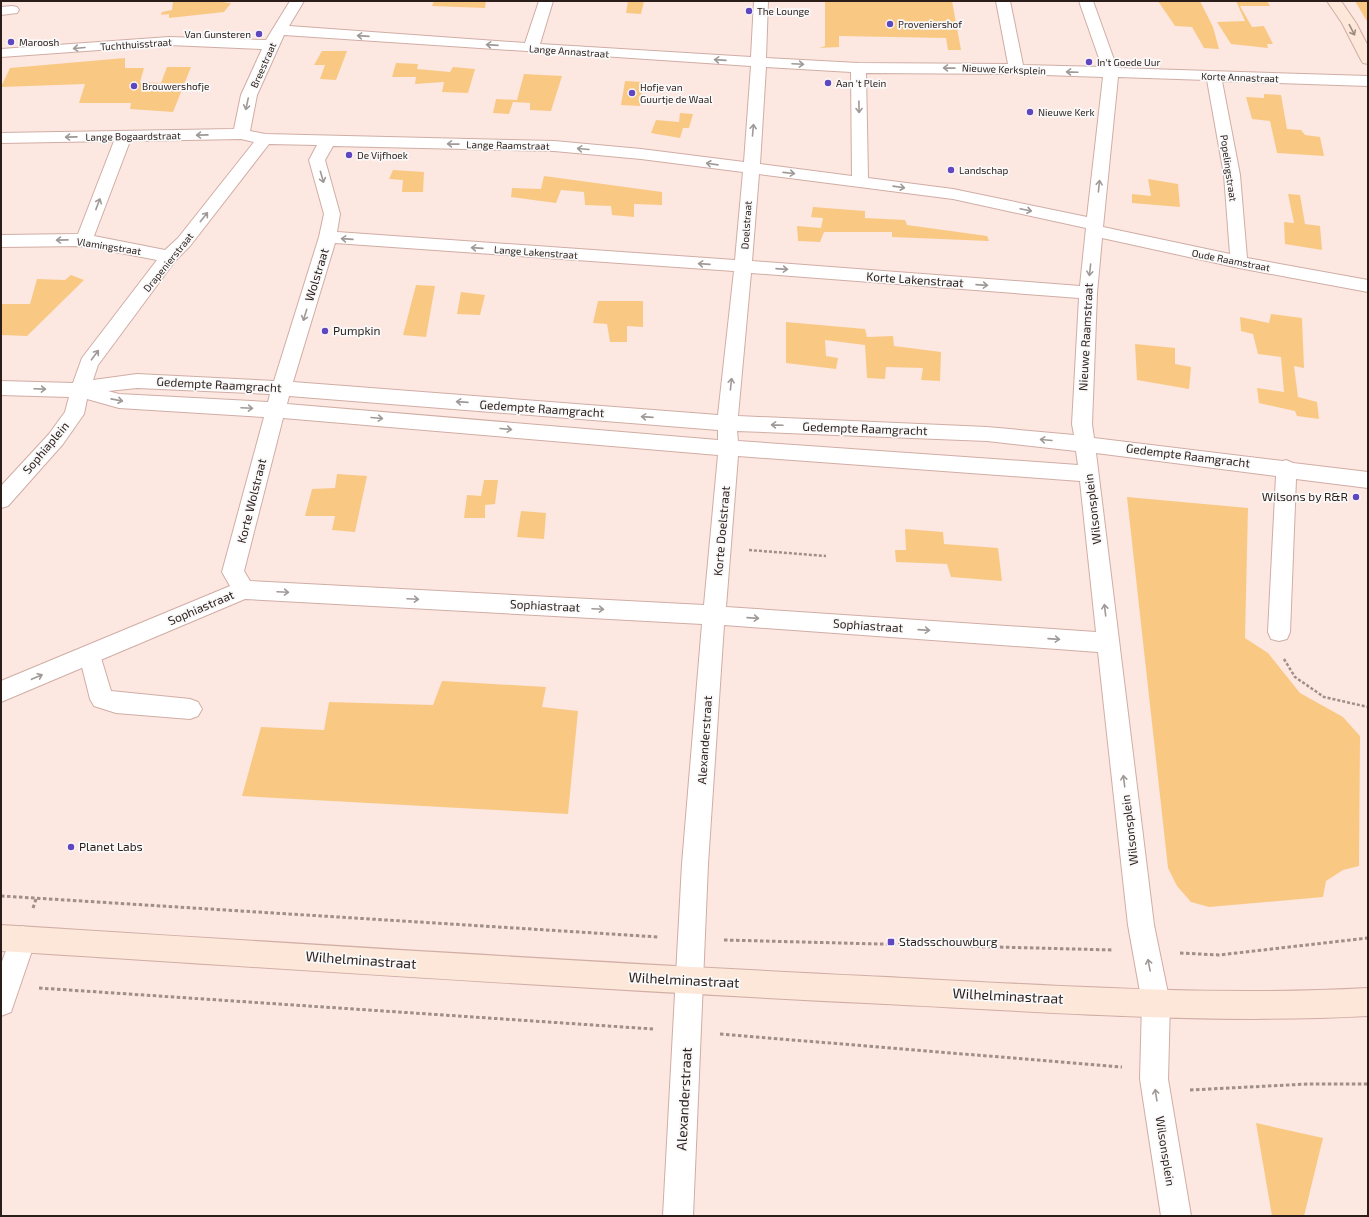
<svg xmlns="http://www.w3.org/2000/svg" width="1369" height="1217" font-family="'Exo 2',sans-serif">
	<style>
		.green { fill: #f9c984 }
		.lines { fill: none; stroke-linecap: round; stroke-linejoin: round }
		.lane-casing { stroke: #d0ada5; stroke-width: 2 }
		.street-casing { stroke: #d0ada5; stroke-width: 2 }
		.secondary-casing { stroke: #d0ada5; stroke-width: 2 }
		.path-far1 { stroke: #a08e89; stroke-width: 2.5; stroke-dasharray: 3 2; stroke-linecap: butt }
		.path { stroke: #a08e89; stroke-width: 3; stroke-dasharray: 3.5 2.5; stroke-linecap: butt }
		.lane { fill: #fff; fill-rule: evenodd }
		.street { fill: #fff; fill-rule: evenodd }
		.secondary { fill: #fce7d8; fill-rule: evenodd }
		.oneway { stroke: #9e8c82 }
		.oneway2 { stroke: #9f9998 }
		.poi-dot { fill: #6047bf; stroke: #f9f9f9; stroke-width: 1.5 }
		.labels { text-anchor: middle; stroke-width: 3.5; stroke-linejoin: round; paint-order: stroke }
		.far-poi-label { font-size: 10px; fill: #2a1d1a; stroke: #f9f9f9; text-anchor: start }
		.far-street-label { font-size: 10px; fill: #2a1d1a; stroke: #f9f9f9 }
		.street-label { font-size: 12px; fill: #2a1d1a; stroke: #f9f9f9 }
		.poi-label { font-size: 12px; fill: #2a1d1a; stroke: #f9f9f9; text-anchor: start }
		.near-street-label { font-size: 14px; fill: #2a1d1a; stroke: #f9f9f9 }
	</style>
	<rect width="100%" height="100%" fill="#fde7e1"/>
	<!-- green -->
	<g class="green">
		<path d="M 173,1 L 213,1 L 231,3 L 224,12 L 169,18 L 169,14 L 161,15 L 162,12 L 172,10 Z"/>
		<path d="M 434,1 L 486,1 L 485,8 L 432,6 Z"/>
		<path d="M 628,1 L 644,1 L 641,14 L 626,13 Z"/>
		<path d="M 825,1 L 952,1 L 961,50 L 948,50 L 946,38 L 839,36 L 839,47 L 819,48 L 825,46 Z"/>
		<path d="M 1158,1 L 1200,1 L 1213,27 L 1219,49 L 1204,48 L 1192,27 L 1175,26 Z"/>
		<path d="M 1236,1 L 1267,1 L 1270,6 L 1240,6 L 1252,27 L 1264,26 L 1273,44 L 1267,44 L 1268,48 L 1231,44 L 1217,22 L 1245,21 Z"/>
		<path d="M 1355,1 L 1368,1 L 1368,23 Z"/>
		<path d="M 322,51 L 347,51 L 336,80 L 320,79 L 325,65 L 314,65 Z"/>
		<path d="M 125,58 L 125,68 L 144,68 L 140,82 L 161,83 L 167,67 L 191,67 L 173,112 L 130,109 L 131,103 L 79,103 L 85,84 L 1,87 L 10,68 Z"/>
		<path d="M 396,63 L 418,64 L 417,69 L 450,72 L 453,67 L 475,69 L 468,93 L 442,92 L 444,82 L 415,84 L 416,77 L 392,77 Z"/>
		<path d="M 524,74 L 562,76 L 551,111 L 530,110 L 530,103 L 513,102 L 509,114 L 493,113 L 496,99 L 517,100 Z"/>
		<path d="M 625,81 L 643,82 L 640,106 L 621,105 Z"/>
		<path d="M 1264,94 L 1281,95 L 1287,129 L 1301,130 L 1305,135 L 1320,137 L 1324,156 L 1277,153 L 1270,121 L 1252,119 L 1246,97 L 1264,98 Z"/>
		<path d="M 680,113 L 693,114 L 689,128 L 683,128 L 680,138 L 651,133 L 656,120 L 679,122 Z"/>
		<path d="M 393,170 L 424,172 L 423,192 L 402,192 L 403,180 L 389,179 Z"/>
		<path d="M 544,176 L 662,192 L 662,205 L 634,204 L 634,217 L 612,215 L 611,206 L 585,205 L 584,192 L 561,190 L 556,203 L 511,197 L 512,188 L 541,189 Z"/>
		<path d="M 1148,179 L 1178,184 L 1180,207 L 1132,203 L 1132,194 L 1151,196 Z"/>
		<path d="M 1288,194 L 1300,195 L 1305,224 L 1320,226 L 1322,250 L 1285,244 L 1284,222 L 1294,223 Z"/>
		<path d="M 813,207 L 865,211 L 865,218 L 905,220 L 907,225 L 987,236 L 989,241 L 892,237 L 892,232 L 824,232 L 820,242 L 798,241 L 797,226 L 821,228 L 823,218 L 811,217 Z"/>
		<path d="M 71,275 L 84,280 L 27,336 L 1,335 L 1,304 L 30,304 L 37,279 L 65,280 Z"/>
		<path d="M 416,285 L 435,286 L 426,337 L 403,335 Z"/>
		<path d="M 461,292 L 485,295 L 480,315 L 457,314 Z"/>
		<path d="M 598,301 L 643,301 L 643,327 L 627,326 L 627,342 L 610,342 L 607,324 L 593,323 Z"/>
		<path d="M 1271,314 L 1302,318 L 1304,368 L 1294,366 L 1298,397 L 1317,402 L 1319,419 L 1297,416 L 1295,411 L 1259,403 L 1257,388 L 1284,392 L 1281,357 L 1258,354 L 1253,334 L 1241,331 L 1240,317 L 1269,323 Z"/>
		<path d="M 786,322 L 865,329 L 867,337 L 893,336 L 894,346 L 941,352 L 940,381 L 921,380 L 923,368 L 886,367 L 885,379 L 867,378 L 865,345 L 825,340 L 826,356 L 838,358 L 836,369 L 786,363 Z"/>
		<path d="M 1135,344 L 1175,348 L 1175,364 L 1191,367 L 1189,389 L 1137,380 Z"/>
		<path d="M 337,474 L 367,476 L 355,532 L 332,530 L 335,516 L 305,516 L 312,489 L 335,488 Z"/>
		<path d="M 484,480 L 498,480 L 495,504 L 485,505 L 485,518 L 464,518 L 467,495 L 481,496 Z"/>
		<path d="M 1127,497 L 1248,508 L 1245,638 L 1268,653 L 1300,693 L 1343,717 L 1360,736 L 1359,866 L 1343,870 L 1326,881 L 1323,897 L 1209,907 L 1191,902 L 1177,886 L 1168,868 Z"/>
		<path d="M 521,511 L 546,513 L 544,539 L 517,537 Z"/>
		<path d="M 905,529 L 943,532 L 944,544 L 998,548 L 1002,581 L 951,577 L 947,564 L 896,562 L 895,550 L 906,550 Z"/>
		<path d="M 442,681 L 546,687 L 542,707 L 578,711 L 568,814 L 242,796 L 261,727 L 324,730 L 329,702 L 433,705 Z"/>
		<path d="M 1256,1123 L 1323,1138 L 1304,1216 L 1272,1216 Z"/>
	</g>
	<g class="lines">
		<defs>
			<g id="lane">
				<path d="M 12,6 L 17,7 L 19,10 L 17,13 L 1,15 L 1,7 Z"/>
				<path d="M 90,645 L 98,648 L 111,691 L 190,699 L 198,702 L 202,709 L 198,716 L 190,719 L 116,713 L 94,706 L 90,699 L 79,655 L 82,648 Z"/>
			</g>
			<g id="street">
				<path d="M 290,1 L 304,1 L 289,26 L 525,43 L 539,1 L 553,1 L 540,44 L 751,57 L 754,1 L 768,1 L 766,58 L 858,63 L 1008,64 L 996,1 L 1010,1 L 1023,65 L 1102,67 L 1079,1 L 1093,1 L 1117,68 L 1368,76 L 1368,86 L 1222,81 L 1240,175 L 1247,258 L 1368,280 L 1368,292 L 1239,268 L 1102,238 L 1097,293 L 1092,424 L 1094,438 L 1283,461 L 1286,460 L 1293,463 L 1368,472 L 1368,488 L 1296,479 L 1290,632 L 1287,639 L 1279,641 L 1271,639 L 1268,632 L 1276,476 L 1096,453 L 1154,925 L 1170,1003 L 1168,1079 L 1191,1216 L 1161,1216 L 1140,1079 L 1142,1003 L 1128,925 L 1098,652 L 724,625 L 708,864 L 693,1216 L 663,1216 L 682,864 L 702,624 L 245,599 L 1,702 L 1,681 L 230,586 L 222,572 L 264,417 L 119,408 L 87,399 L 84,414 L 63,444 L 8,506 L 1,508 L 1,486 L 49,434 L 65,412 L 69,397 L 1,395 L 1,381 L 73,383 L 82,358 L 157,260 L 84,246 L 1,247 L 1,235 L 78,234 L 114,141 L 1,143 L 1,133 L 234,129 L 241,95 L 262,49 L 169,45 L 1,57 L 1,49 L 169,37 L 266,40 ZM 284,35 L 751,66 L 744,162 L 641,149 L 554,141 L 265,134 L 250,131 L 257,95 ZM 766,67 L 851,72 L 852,176 L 760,164 ZM 866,73 L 1016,74 L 1103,77 L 1087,217 L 953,189 L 868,178 ZM 1118,77 L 1207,80 L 1224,175 L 1230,254 L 1103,227 ZM 241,139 L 254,142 L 178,238 L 165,250 L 94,236 L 130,141 ZM 269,144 L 317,145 L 309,160 L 324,214 L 319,237 L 274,381 L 137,374 L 93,380 L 98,365 L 175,261 L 190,246 ZM 333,146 L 554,151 L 641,159 L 743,172 L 735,260 L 337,232 L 340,214 L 325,160 ZM 759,174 L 953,199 L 1086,228 L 1080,286 L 752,261 ZM 335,243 L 734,271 L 718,415 L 293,382 ZM 751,273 L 1079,298 L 1072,424 L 1074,435 L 987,427 L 738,416 ZM 137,388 L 270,394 L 268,402 L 119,394 L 108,391 ZM 289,396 L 718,430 L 718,440 L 287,404 ZM 283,418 L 718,455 L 704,605 L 250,581 L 244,571 ZM 737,431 L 987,441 L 1076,451 L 1078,465 L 738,441 ZM 738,456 L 1080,481 L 1096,632 L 726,607 Z"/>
				<path d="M 23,926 L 32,930 L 36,939 L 11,1012 L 1,1016 L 1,964 L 14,930 Z"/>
			</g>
			<g id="secondary">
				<path d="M 1327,1 L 1341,1 L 1356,23 L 1368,46 L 1368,64 L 1363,63 L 1361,60 L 1342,23 Z"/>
				<path d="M 1,925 C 289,943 578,962 866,976 C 1032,984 1202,997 1368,988 L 1368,1016 C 1203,1025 1032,1011 866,1003 C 578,989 289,969 1,951 Z"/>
			</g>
		</defs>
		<!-- lane casing -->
		<use href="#lane" class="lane-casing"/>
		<!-- street casing -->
		<use href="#street" class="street-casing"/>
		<!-- secondary casing -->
		<use href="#secondary" class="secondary-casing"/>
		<!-- path-far1 -->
		<g class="path-far1">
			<path d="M 749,550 L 826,556"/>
			<path d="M 1284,659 L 1295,677 L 1324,697 L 1368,707"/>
		</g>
		<!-- path -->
		<g class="path">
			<path d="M 1,896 L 659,937"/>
			<path d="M 33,908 L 36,899"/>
			<path d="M 724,940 L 1113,950"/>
			<path d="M 1180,953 L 1219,955 L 1368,938"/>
			<path d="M 39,988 L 653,1029"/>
			<path d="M 720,1034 L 1122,1067"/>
			<path d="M 1190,1090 L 1308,1084 L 1368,1084"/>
		</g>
		<!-- lane -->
		<use href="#lane" class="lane"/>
		<!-- street -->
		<use href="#street" class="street"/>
		<!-- secondary -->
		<use href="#secondary" class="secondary"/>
	</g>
	<!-- one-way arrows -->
	<defs><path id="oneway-shaft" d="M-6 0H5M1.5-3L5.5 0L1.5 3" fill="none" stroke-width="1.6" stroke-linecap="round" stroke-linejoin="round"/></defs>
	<use class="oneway" href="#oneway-shaft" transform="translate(1352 30) rotate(63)"/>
	<g class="oneway2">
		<use href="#oneway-shaft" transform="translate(363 36) rotate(-176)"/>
		<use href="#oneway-shaft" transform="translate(492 45) rotate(-176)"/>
		<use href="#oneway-shaft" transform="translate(79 48) rotate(175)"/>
		<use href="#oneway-shaft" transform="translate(720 60) rotate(-176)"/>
		<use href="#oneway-shaft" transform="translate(798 64) rotate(3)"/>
		<use href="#oneway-shaft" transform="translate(949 68) rotate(-179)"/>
		<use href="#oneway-shaft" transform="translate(1072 72) rotate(-178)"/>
		<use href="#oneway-shaft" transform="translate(247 104) rotate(102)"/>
		<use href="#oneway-shaft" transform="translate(859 107) rotate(89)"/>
		<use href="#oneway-shaft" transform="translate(753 130) rotate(-85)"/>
		<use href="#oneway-shaft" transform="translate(202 135) rotate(179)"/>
		<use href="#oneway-shaft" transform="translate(71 137) rotate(179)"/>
		<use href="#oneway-shaft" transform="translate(453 144) rotate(-179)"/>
		<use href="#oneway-shaft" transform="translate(583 149) rotate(-175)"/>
		<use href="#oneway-shaft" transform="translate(712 164) rotate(-172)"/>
		<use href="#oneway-shaft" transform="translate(789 173) rotate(6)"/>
		<use href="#oneway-shaft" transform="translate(322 177) rotate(74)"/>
		<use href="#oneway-shaft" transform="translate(1099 186) rotate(-84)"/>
		<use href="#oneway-shaft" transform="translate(899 187) rotate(8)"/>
		<use href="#oneway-shaft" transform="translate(98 204) rotate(-69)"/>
		<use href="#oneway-shaft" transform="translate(1026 210) rotate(12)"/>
		<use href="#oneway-shaft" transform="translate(204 217) rotate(-52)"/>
		<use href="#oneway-shaft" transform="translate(347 239) rotate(-176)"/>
		<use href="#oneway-shaft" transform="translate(62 240) rotate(179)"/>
		<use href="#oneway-shaft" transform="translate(477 248) rotate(-176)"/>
		<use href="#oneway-shaft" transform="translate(704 264) rotate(-176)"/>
		<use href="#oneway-shaft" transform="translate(782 269) rotate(4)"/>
		<use href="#oneway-shaft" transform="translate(1090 270) rotate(96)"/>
		<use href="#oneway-shaft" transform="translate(982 285) rotate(4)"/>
		<use href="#oneway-shaft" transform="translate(305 315) rotate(107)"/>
		<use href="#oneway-shaft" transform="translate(95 355) rotate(-53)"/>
		<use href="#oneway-shaft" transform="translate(731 384) rotate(-84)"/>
		<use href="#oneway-shaft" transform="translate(40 389) rotate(2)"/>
		<use href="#oneway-shaft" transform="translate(117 400) rotate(11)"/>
		<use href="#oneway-shaft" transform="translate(462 402) rotate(-176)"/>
		<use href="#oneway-shaft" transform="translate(247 408) rotate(3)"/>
		<use href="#oneway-shaft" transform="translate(647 417) rotate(-176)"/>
		<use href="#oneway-shaft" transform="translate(377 418) rotate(5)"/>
		<use href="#oneway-shaft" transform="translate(777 425) rotate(-178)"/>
		<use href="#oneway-shaft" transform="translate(506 429) rotate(5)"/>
		<use href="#oneway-shaft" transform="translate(1046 440) rotate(-175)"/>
		<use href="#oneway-shaft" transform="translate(283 592) rotate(3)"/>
		<use href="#oneway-shaft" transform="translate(413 599) rotate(3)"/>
		<use href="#oneway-shaft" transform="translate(598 609) rotate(3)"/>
		<use href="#oneway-shaft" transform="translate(1105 610) rotate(-97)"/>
		<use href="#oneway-shaft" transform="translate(753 618) rotate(4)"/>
		<use href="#oneway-shaft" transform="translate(924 630) rotate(4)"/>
		<use href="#oneway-shaft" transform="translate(1054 639) rotate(4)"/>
		<use href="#oneway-shaft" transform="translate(37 677) rotate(-23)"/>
		<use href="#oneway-shaft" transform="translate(1124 781) rotate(-97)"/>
		<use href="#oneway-shaft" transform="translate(1149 965) rotate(-101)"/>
		<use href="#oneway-shaft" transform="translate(1156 1095) rotate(-99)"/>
	</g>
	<!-- markers -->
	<g class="poi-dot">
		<circle cx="749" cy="11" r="4"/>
		<circle cx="890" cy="24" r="4"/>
		<circle cx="259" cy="34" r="4"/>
		<circle cx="11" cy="42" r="4"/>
		<circle cx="1089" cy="62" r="4"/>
		<circle cx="828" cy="83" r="4"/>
		<circle cx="134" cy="86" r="4"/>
		<circle cx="632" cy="93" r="4"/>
		<circle cx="1030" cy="112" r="4"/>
		<circle cx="349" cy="155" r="4"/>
		<circle cx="951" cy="170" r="4"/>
		<circle cx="325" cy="331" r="4"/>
		<circle cx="1356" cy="497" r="4"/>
		<circle cx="71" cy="847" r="4"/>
		<rect x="887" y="938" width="8" height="8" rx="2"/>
	</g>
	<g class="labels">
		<!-- far-poi labels -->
		<g class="far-poi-label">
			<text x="757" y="15">The Lounge</text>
			<text x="898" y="28">Proveniershof</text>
			<text x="251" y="38" text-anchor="end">Van Gunsteren</text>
			<text x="19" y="46">Maroosh</text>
			<text x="1097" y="66">In't Goede Uur</text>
			<text x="836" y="87">Aan 't Plein</text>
			<text x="142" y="90">Brouwershofje</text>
			<text x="640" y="91">Hofje van<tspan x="640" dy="12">Guurtje de Waal</tspan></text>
			<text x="1038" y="116">Nieuwe Kerk</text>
			<text x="357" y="159">De Vijfhoek</text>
			<text x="959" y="174">Landschap</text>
		</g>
		<!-- far-street labels -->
		<g class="far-street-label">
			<text transform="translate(136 44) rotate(-4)" y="4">Tuchthuisstraat</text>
			<text transform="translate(569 51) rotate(4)" y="4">Lange Annastraat</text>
			<text transform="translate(263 65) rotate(-66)" y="4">Breestraat</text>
			<text transform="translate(1004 69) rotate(2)" y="4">Nieuwe Kerksplein</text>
			<text transform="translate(1240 77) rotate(2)" y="4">Korte Annastraat</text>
			<text transform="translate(133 136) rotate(-1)" y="4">Lange Bogaardstraat</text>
			<text transform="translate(508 145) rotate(1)" y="4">Lange Raamstraat</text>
			<text transform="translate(1229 168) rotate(82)" y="4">Popelingstraat</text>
			<text transform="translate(746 225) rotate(-86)" y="4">Doelstraat</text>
			<text transform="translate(109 246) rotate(9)" y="4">Vlamingstraat</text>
			<text transform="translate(536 252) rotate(4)" y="4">Lange Lakenstraat</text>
			<text transform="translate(1231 260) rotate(11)" y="4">Oude Raamstraat</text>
			<text transform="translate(168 262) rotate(-51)" y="4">Drapenierstraat</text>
		</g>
		<!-- street labels -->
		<g class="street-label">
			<text transform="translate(317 275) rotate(-73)" y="4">Wolstraat</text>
			<text transform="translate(915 280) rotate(4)" y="4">Korte Lakenstraat</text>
			<text transform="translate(1086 337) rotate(-87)" y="4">Nieuwe Raamstraat</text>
			<text transform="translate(219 385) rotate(3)" y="4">Gedempte Raamgracht</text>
			<text transform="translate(542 409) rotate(4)" y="4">Gedempte Raamgracht</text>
			<text transform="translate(865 429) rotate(2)" y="4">Gedempte Raamgracht</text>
			<text transform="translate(46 448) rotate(-50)" y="4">Sophiaplein</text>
			<text transform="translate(1188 456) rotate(7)" y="4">Gedempte Raamgracht</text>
			<text transform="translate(252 501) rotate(-76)" y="4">Korte Wolstraat</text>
			<text transform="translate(1093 509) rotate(-97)" y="4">Wilsonsplein</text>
			<text transform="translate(722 531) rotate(-85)" y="4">Korte Doelstraat</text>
			<text transform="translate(545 606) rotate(3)" y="4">Sophiastraat</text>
			<text transform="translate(201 608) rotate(-23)" y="4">Sophiastraat</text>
			<text transform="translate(868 626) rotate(4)" y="4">Sophiastraat</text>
			<text transform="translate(705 740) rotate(-86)" y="4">Alexanderstraat</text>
			<text transform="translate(1130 830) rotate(-97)" y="4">Wilsonsplein</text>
			<text transform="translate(1165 1151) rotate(81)" y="4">Wilsonsplein</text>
		</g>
		<!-- poi labels -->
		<g class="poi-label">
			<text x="333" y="335">Pumpkin</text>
			<text x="1348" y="501" text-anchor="end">Wilsons by R&amp;R</text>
			<text x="79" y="851">Planet Labs</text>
			<text x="899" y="946">Stadsschouwburg</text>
		</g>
		<!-- near-street labels -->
		<g class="near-street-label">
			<text transform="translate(361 960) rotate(4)" y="5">Wilhelminastraat</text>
			<text transform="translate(684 980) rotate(3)" y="5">Wilhelminastraat</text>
			<text transform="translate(1008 996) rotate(3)" y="5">Wilhelminastraat</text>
			<text transform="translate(684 1099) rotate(-87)" y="5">Alexanderstraat</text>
		</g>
	</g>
	<!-- border -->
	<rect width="1369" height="1217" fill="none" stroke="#2a1d1a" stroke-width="4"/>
</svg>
